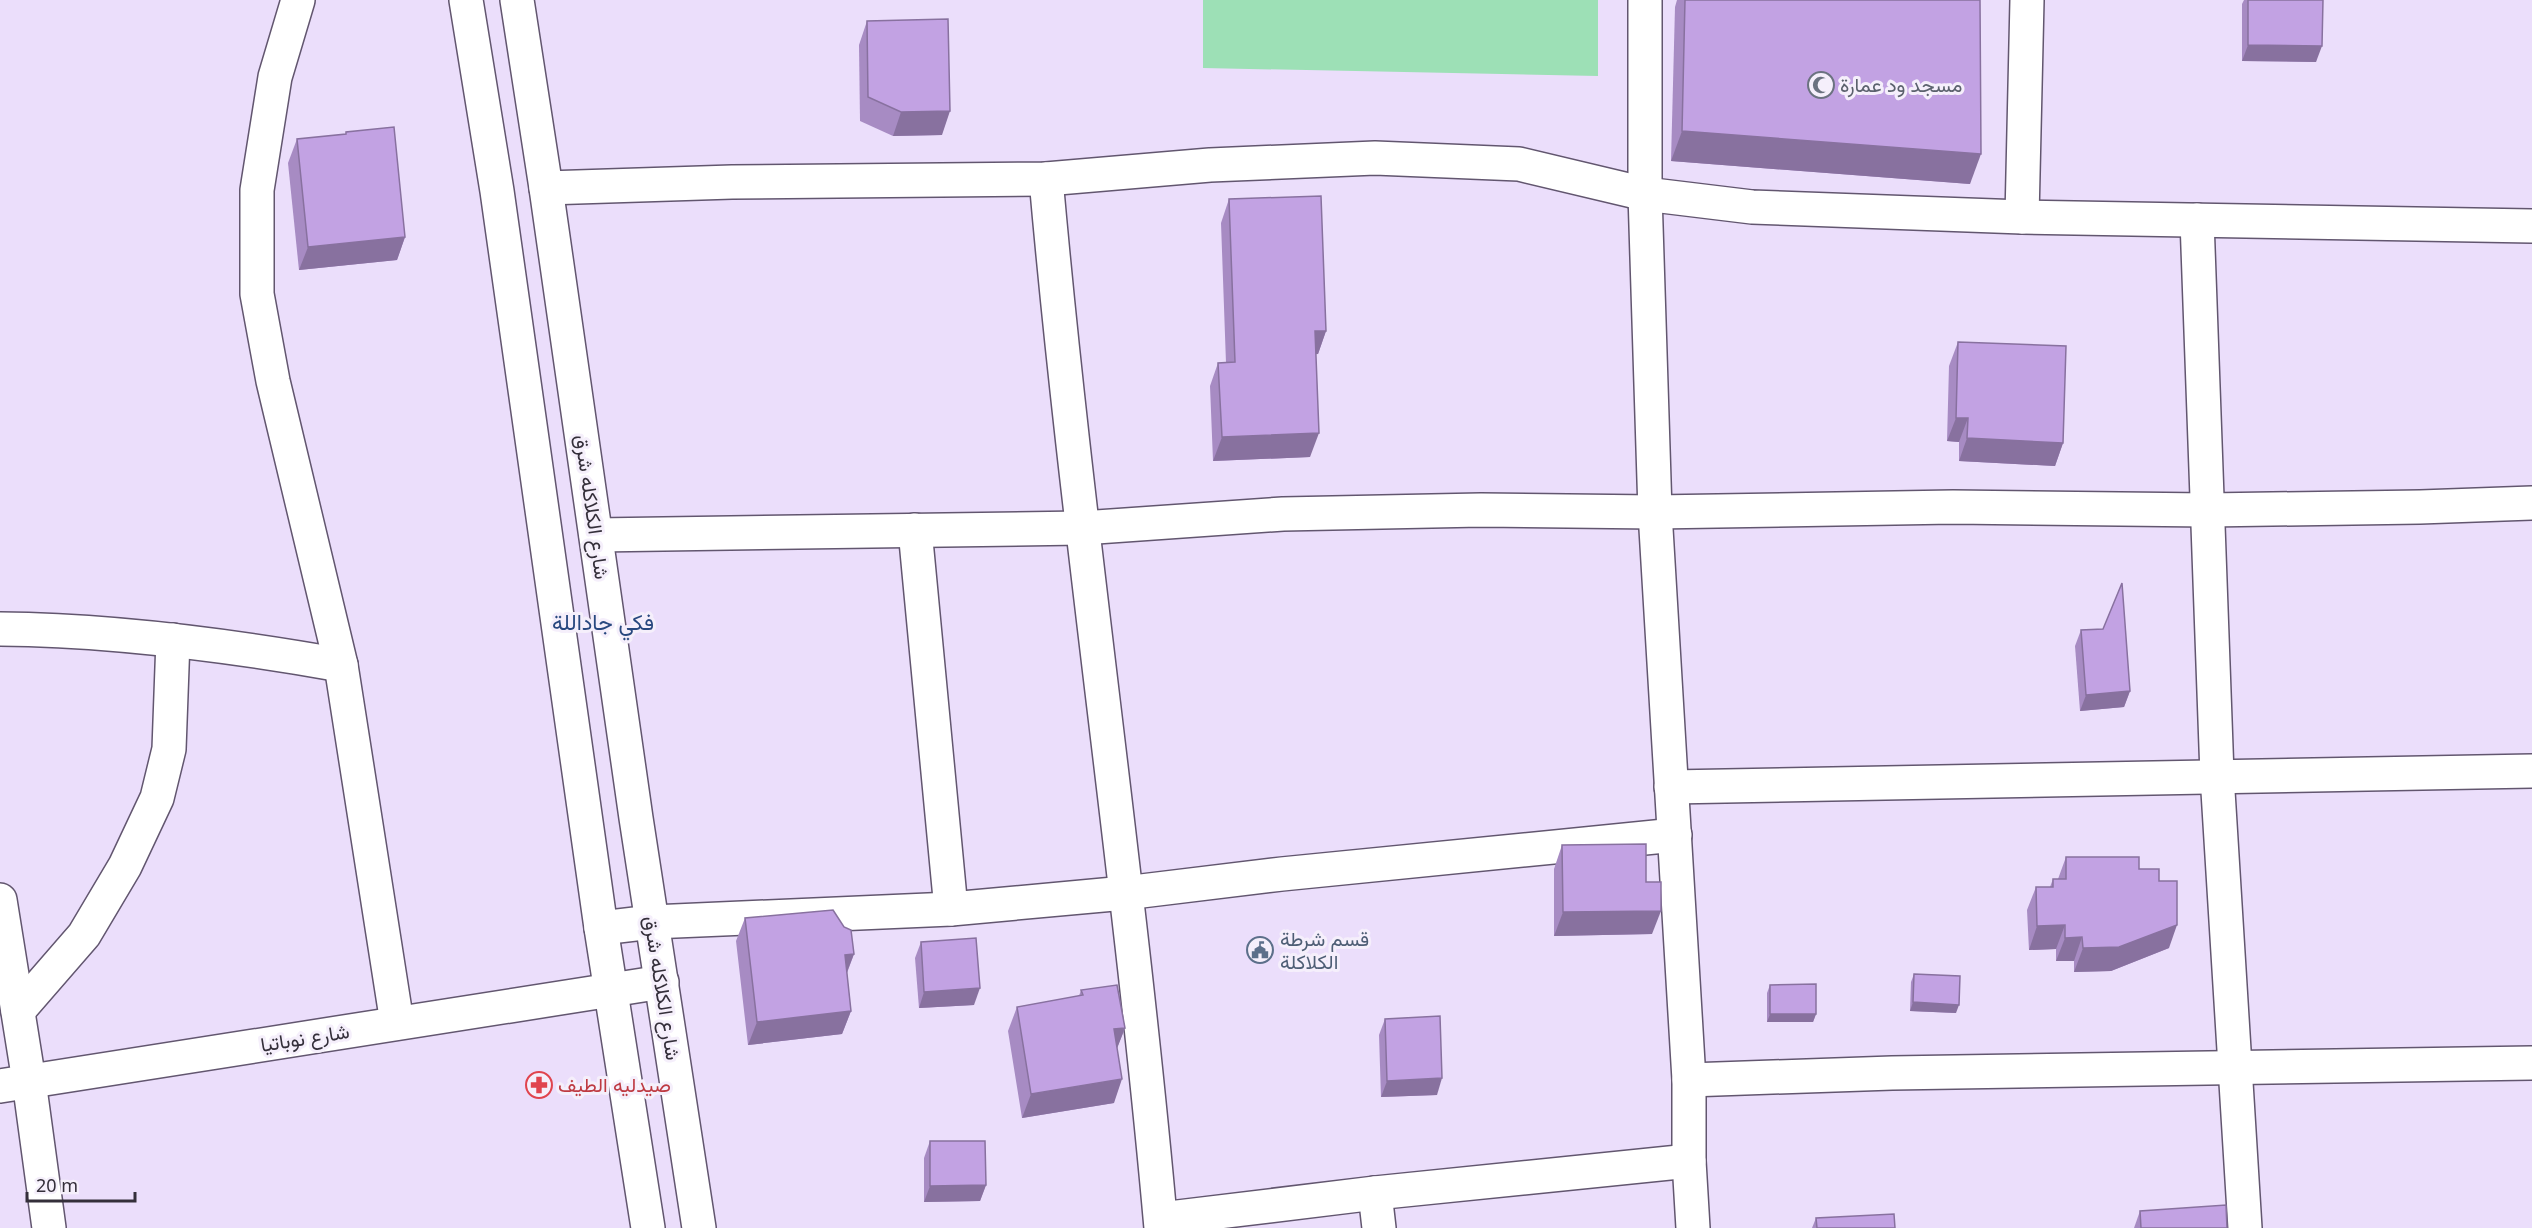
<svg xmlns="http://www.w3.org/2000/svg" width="2532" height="1228" font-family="'Noto Sans',Vazirmatn,sans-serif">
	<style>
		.green { fill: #9de0b6 }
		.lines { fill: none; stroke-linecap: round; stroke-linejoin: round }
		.minor-casing { stroke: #62566f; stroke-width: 36 }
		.tertiary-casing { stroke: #62566f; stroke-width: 36 }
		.minor { stroke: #fff; stroke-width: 33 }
		.tertiary { stroke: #fff; stroke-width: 33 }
		.wall { fill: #a78bc3 }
		.shaded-wall { fill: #88719f }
		.building { fill: #c2a2e3; stroke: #88719f; stroke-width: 1.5 }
		.labels { text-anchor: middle; stroke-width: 6; stroke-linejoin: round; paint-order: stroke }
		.worship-label { font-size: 20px; fill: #5b616d; stroke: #f5effb; text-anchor: start }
		.street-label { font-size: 20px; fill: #342f3a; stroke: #f5effb }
		.service-label { font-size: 20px; fill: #4e5e75; stroke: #f5effb; text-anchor: start }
		.health-label { font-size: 20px; fill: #be3a42; stroke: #f5effb; text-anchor: start }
		.quarter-label { font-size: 22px; fill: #28487f; stroke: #f5effb }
	</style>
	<rect width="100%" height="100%" fill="#ebdefb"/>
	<!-- green -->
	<path class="green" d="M 1203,0 L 1598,0 L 1598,76 L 1203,68 Z"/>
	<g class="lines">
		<defs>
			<g id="minor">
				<path d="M 298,0 L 275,77 L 257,190 L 257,294 L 273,381 L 341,665 L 397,1023"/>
				<path d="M 1645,0 L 1645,194 L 1655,512 L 1689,1080 L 1689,1161 L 1693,1228"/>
				<path d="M 1046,179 C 1077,530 1130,878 1161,1228"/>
				<path d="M 546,188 L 732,182 L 1046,179 L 1210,165 L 1375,158 L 1519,164 L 1645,194 L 1752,207 L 2022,217 L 2532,226"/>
				<path d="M 2022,217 L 2027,0"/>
				<path d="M 2197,220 L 2217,775 L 2245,1228"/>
				<path d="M 915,530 L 951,909"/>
				<path d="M 596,535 L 1082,528 L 1283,514 L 1481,510 L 1655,512 L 1953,507 L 2208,510 L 2420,507 L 2532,503"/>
				<path d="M 0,629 C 114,630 228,645 341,665"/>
				<path d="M 1671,787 L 2532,771"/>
				<path d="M 0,900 L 29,1081 L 49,1228"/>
				<path d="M 601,928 L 652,922 L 951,909 L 1125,893 L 1282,874 L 1675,835"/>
				<path d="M 18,1011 L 84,935 L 125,866 L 157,798 L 169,749 L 173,640"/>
				<path d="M 1689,1080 L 1892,1073 L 2532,1063"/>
				<path d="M 1375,1193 L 1379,1228"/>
				<path d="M 1161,1219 L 1375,1193 L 1689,1161"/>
			</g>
			<g id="tertiary">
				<path d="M 466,0 L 497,191 L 601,928 L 648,1228"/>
				<path d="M 517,0 L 546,188 L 636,818 L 699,1228"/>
				<path d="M 0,1086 L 662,982"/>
			</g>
		</defs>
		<!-- minor casing -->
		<use href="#minor" class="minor-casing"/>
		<!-- tertiary casing -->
		<use href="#tertiary" class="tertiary-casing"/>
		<!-- minor -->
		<use href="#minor" class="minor"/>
		<!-- tertiary -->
		<use href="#tertiary" class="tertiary"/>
	</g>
	<!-- wall -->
	<g class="wall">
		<path d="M 1677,0 L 1980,0 L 1970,184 L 1671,161 L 1675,7 Z"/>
		<path d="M 2244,0 L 2323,0 L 2316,62 L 2242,61 L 2242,4 Z"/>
		<path d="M 867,21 L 942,135 L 893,136 L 860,121 L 859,45 Z"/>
		<path d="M 297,139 L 405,237 L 397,260 L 299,270 L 288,163 Z"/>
		<path d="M 1229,199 L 1326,331 L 1318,354 L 1316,354 L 1310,457 L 1213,461 L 1210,386 L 1218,363 L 1226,363 L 1221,223 Z"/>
		<path d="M 1958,342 L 2063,443 L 2055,466 L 1959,461 L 1959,442 L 1947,441 L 1949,366 Z"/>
		<path d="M 2103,629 L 2130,691 L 2124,707 L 2080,711 L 2075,646 L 2081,630 Z"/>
		<path d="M 1562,845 L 1646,882 L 1652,934 L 1554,936 L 1554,869 Z"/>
		<path d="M 2066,857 L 2139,869 L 2159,881 L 2169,948 L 2111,971 L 2074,972 L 2074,961 L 2056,961 L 2056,949 L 2029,950 L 2027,910 L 2036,887 L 2050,887 L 2053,879 L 2058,879 Z"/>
		<path d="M 745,918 L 854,954 L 847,973 L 851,1011 L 842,1034 L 748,1045 L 736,941 Z"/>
		<path d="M 921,942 L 974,1005 L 919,1008 L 915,958 Z"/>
		<path d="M 1914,974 L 1956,1013 L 1910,1011 L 1911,982 Z"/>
		<path d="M 1770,985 L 1816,1014 L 1813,1022 L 1767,1022 L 1767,993 Z"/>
		<path d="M 1081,990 L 1125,1028 L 1117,1048 L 1114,1103 L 1022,1118 L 1008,1031 L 1017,1007 L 1079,996 Z"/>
		<path d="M 1385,1019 L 1437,1095 L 1381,1097 L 1379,1035 Z"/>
		<path d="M 930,1141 L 986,1185 L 980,1201 L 924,1202 L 924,1158 Z"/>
		<path d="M 2140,1211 L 2227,1228 L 2134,1228 Z"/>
		<path d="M 1816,1218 L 1895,1228 L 1812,1228 Z"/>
	</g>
	<!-- shaded-wall -->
	<g class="shaded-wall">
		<path d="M 2248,45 L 2322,46 L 2316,62 L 2242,61 Z"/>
		<path d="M 950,111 L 942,135 L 893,136 L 901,112 Z"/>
		<path d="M 1682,131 L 1981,154 L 1970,184 L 1671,161 Z"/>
		<path d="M 405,237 L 397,260 L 299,270 L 308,247 Z"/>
		<path d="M 1315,331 L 1326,331 L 1318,354 L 1306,355 Z"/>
		<path d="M 1956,418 L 1968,418 L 1959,442 L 1947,441 Z"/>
		<path d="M 1319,433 L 1310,457 L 1213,461 L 1222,437 Z"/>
		<path d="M 1967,438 L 2063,443 L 2055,466 L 1959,461 Z"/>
		<path d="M 2130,691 L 2124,707 L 2080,711 L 2086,695 Z"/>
		<path d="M 1661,911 L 1652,934 L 1554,936 L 1563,912 Z"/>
		<path d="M 2065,925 L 2056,949 L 2029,950 L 2037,926 Z"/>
		<path d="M 2177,925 L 2169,948 L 2111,971 L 2074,972 L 2083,948 Z"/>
		<path d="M 2082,937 L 2074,961 L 2056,961 L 2065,938 Z"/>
		<path d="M 854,954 L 845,977 L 845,955 Z"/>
		<path d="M 980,988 L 974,1005 L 919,1008 L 924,992 Z"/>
		<path d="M 1913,1002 L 1959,1005 L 1956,1013 L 1910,1011 Z"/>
		<path d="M 851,1011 L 842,1034 L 748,1045 L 757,1022 Z"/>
		<path d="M 1770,1014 L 1816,1014 L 1813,1022 L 1767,1022 Z"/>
		<path d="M 1125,1028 L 1116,1051 L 1114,1029 Z"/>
		<path d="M 1442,1078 L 1437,1095 L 1381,1097 L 1387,1081 Z"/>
		<path d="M 1122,1079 L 1114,1103 L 1022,1118 L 1031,1094 Z"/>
		<path d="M 986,1185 L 980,1201 L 924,1202 L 930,1186 Z"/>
	</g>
	<!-- building -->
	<g class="building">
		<path d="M 1685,0 L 1980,0 L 1981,154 L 1682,131 Z"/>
		<path d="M 2248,0 L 2323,0 L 2322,46 L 2248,45 Z"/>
		<path d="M 948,19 L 950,111 L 901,112 L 868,97 L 867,21 Z"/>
		<path d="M 394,127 L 405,237 L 308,247 L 297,139 L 346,134 L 346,132 Z"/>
		<path d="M 1321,196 L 1326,331 L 1315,331 L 1319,433 L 1222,437 L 1218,363 L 1235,362 L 1229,199 Z"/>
		<path d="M 1958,342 L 2066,346 L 2063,443 L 1967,438 L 1968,418 L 1956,418 Z"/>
		<path d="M 2122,583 L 2130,691 L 2086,695 L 2081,630 L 2103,629 Z"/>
		<path d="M 1646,844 L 1646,882 L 1661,882 L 1661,911 L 1563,912 L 1562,845 Z"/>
		<path d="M 2066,857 L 2139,857 L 2139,869 L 2159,869 L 2159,881 L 2177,881 L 2177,925 L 2119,947 L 2083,948 L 2082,937 L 2065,938 L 2065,925 L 2037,926 L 2036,887 L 2053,887 L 2053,879 L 2066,879 Z"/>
		<path d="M 833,910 L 844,927 L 851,930 L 854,954 L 845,955 L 851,1011 L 757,1022 L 745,918 Z"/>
		<path d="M 976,938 L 980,988 L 924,992 L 921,942 Z"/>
		<path d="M 1914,974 L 1960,976 L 1959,1005 L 1913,1002 Z"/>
		<path d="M 1816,984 L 1816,1014 L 1770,1014 L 1770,985 Z"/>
		<path d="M 1117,985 L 1125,1028 L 1114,1029 L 1122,1079 L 1031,1094 L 1017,1007 L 1083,995 L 1081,990 Z"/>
		<path d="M 1440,1016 L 1442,1078 L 1387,1081 L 1385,1019 Z"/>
		<path d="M 930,1141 L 985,1141 L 986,1185 L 930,1186 Z"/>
		<path d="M 2226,1205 L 2227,1228 L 2141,1228 L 2140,1211 Z"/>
		<path d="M 1894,1214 L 1895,1228 L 1817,1228 L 1816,1218 Z"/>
	</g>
	<!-- icons -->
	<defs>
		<symbol id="mosque-ring" viewBox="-11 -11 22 22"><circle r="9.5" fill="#f5effb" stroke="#6b7280" stroke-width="1.5"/><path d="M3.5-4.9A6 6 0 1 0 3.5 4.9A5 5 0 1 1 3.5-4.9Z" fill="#6b7280"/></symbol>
		<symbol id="civic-ring" viewBox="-11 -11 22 22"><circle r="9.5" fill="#f5effb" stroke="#5c6f8a" stroke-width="1.5"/><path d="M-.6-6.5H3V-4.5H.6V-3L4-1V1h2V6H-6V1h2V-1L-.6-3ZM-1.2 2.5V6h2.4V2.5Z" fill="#5c6f8a"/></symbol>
		<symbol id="pharmacy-ring" viewBox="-11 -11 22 22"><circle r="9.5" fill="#f5effb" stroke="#e0444e" stroke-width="1.5"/><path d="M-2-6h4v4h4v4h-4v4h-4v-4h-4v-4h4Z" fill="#e0444e"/></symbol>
	</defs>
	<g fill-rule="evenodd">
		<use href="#mosque-ring" x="1806" y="70" width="30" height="30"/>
		<use href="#civic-ring" x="1245" y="935" width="30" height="30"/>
		<use href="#pharmacy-ring" x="524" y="1070" width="30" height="30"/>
	</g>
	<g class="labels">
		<!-- worship labels -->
		<g class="worship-label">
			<text x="1840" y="92">مسجد ود عمارة</text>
		</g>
		<!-- street labels -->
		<g class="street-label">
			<text transform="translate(592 507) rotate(82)" y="7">شارع الكلاكله شرق</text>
			<text transform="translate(662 988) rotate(81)" y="7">شارع الكلاكله شرق</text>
			<text transform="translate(305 1038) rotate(-9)" y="7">شارع نوباتيا</text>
		</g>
		<!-- service labels -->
		<g class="service-label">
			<text x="1280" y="946">قسم شرطة<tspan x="1280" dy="23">الكلاكلة</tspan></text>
		</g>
		<!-- health labels -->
		<g class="health-label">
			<text x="558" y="1092">صيدليه الطيف</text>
		</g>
		<!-- quarter labels -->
		<g class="quarter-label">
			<text x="603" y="630">فكي جاداللة</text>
		</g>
	</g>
	<!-- scale -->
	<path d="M27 1192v9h108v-9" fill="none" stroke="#342f3a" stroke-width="3"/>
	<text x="36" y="1192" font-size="18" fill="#342f3a" stroke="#f5effb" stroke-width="4.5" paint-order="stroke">20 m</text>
</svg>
